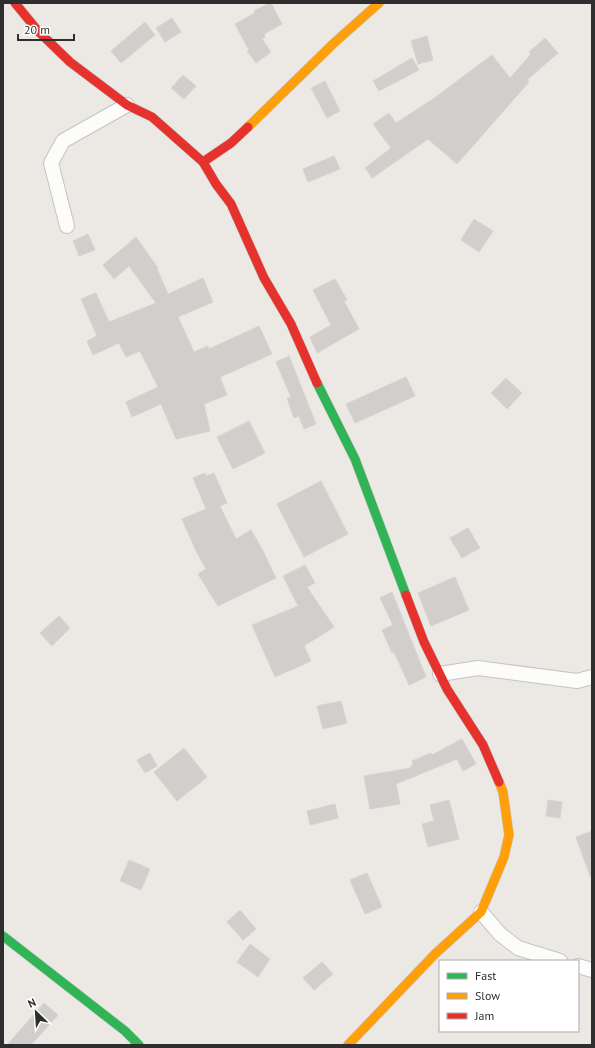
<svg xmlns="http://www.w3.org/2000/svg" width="595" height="1048" font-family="'PT Sans',sans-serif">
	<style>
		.building { fill: #d1cecb; stroke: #d7d4d0 }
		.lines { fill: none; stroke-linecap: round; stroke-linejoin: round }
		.street-casing { stroke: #c5c4c5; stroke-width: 16 }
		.fast-casing { stroke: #c5c4c5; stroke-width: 10 }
		.slow-casing { stroke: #c5c4c5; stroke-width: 10 }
		.jam-casing { stroke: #c5c4c5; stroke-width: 10 }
		.street { stroke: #fcfcfb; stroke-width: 14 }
		.fast { stroke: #30b455; stroke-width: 9 }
		.slow { stroke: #ff9f0a; stroke-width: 9 }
		.jam { stroke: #e5322d; stroke-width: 9 }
	</style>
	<rect width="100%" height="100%" fill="#ece8e4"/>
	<!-- building -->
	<g class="building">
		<path d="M 270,3 L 271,3 L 282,24 L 264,34 L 265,37 L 262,39 L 271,52 L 256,63 L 247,51 L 249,50 L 235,24 L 255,13 L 254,11 Z"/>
		<path d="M 172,18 L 181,32 L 165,42 L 156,28 Z"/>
		<path d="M 145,22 L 155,35 L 121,63 L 111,51 Z"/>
		<path d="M 427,36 L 433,60 L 418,64 L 411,41 Z"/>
		<path d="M 545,38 L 558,53 L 527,80 L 529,82 L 457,164 L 428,139 L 372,178 L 365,168 L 391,148 L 373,124 L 389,113 L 396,123 L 433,99 L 492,55 L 510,78 L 531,54 L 529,52 Z"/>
		<path d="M 412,58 L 419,70 L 379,91 L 373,81 Z"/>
		<path d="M 183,75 L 196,86 L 184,99 L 171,88 Z"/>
		<path d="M 325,81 L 340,111 L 327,118 L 311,88 Z"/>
		<path d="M 334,156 L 340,169 L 308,182 L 303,169 Z"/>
		<path d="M 474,219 L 493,231 L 479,252 L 461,240 Z"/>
		<path d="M 88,234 L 95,250 L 79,256 L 73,241 Z"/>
		<path d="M 136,237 L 158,268 L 157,269 L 168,294 L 203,278 L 213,302 L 178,317 L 194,352 L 208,346 L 209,349 L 259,326 L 272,354 L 220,377 L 227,395 L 204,404 L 210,431 L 176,439 L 161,404 L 132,417 L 126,402 L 158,387 L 140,351 L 126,357 L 119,343 L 93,355 L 87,341 L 97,336 L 81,299 L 96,293 L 109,322 L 156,303 L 129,266 L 114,279 L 103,265 Z"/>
		<path d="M 335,279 L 347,300 L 344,301 L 359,329 L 317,353 L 310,337 L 331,325 L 313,290 Z"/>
		<path d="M 289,356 L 316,424 L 304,429 L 299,416 L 294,418 L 287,398 L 291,397 L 276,362 Z"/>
		<path d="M 406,377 L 415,396 L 355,423 L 346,404 Z"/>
		<path d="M 506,378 L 522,393 L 507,409 L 491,393 Z"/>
		<path d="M 249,421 L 265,453 L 233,469 L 217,437 Z"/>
		<path d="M 205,473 L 206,476 L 214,473 L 227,503 L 220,506 L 236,539 L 251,530 L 261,547 L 276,578 L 218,606 L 198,574 L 206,569 L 196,551 L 182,519 L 206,509 L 193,478 Z"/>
		<path d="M 321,481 L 348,534 L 304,557 L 277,504 Z"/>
		<path d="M 468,528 L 480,548 L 462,558 L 450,538 Z"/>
		<path d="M 305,565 L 315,583 L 307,587 L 334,627 L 304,646 L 311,661 L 275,677 L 252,625 L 298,606 L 283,576 Z"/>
		<path d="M 455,577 L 469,610 L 431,626 L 418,593 Z"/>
		<path d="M 392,592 L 426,677 L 409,685 L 394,652 L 392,653 L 382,630 L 393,625 L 380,598 Z"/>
		<path d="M 59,616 L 70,628 L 52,646 L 40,633 Z"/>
		<path d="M 341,701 L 347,723 L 323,729 L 317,706 Z"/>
		<path d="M 462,739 L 476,764 L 463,771 L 457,759 L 396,784 L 400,804 L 370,809 L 364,776 L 411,768 L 411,766 L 413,765 L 412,761 L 431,753 L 432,755 Z"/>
		<path d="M 184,748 L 207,777 L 177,801 L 154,772 Z"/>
		<path d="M 150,753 L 157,766 L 145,773 L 137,760 Z"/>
		<path d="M 449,800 L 459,839 L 428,847 L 422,824 L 434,821 L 430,805 Z"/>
		<path d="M 548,800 L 562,802 L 560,818 L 546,816 Z"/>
		<path d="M 335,804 L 338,818 L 310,825 L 307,811 Z"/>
		<path d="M 592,831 L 592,875 L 590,876 L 576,837 Z"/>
		<path d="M 129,860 L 150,869 L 141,890 L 120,881 Z"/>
		<path d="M 367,873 L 382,907 L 365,914 L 350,880 Z"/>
		<path d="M 240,910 L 256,929 L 243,940 L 227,922 Z"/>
		<path d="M 250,944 L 270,959 L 258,977 L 237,962 Z"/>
		<path d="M 322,962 L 333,974 L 314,990 L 303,978 Z"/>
		<path d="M 44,1003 L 58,1015 L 31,1045 L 7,1045 Z"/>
	</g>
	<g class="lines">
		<defs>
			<g id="street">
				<path d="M 67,226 L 51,163 L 63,141 L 127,105"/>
				<path d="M 440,674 L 478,668 L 577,681 L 592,677"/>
				<path d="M 481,912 L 500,934 L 518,948 L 560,961"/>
				<path d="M 578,966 L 592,970"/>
			</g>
			<g id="fast">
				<path d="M 317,383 L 355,459 L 406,595"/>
				<path d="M 3,936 L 125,1031 L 139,1045"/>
			</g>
			<g id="slow">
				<path d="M 248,127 L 334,43 L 379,3"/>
				<path d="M 348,1045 L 435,954 L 481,912 L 504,857 L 509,835 L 503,792 L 499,782"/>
			</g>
			<g id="jam">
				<path d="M 15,3 L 38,31 L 70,62 L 127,105 L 152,117 L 203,162 L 231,143 L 248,127"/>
				<path d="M 203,162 L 216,184 L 231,204 L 264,278 L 291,324 L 317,383"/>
				<path d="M 406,595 L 424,642 L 447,689 L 483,745 L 499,782"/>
			</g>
		</defs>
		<!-- street casing -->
		<use href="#street" class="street-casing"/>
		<!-- fast casing -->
		<use href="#fast" class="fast-casing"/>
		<!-- slow casing -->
		<use href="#slow" class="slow-casing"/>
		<!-- jam casing -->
		<use href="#jam" class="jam-casing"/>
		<!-- street -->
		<use href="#street" class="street"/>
		<!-- fast -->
		<use href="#fast" class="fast"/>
		<!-- slow -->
		<use href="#slow" class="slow"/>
		<!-- jam -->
		<use href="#jam" class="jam"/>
	</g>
	<!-- border -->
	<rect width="595" height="1048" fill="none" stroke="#2e2e2e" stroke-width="8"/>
	<!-- legend -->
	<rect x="439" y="960" width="140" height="72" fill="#ffffff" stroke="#ababab"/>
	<rect x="447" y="973" width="20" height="6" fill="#30b455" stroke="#ababab"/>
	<text x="475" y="980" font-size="12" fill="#2e2e2e">Fast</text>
	<rect x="447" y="993" width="20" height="6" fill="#ff9f0a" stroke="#ababab"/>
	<text x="475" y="1000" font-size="12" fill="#2e2e2e">Slow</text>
	<rect x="447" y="1013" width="20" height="6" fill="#e5322d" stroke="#ababab"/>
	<text x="475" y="1020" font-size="12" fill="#2e2e2e">Jam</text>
	<!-- north arrow -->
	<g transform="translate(36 1012) rotate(335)" stroke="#ffffff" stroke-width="3" paint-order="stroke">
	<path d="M0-3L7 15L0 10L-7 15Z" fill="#2e2e2e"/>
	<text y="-6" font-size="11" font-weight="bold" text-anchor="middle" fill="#2e2e2e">N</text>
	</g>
	<!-- scale -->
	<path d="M18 34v6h56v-6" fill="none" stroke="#2e2e2e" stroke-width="2"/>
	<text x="24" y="34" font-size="12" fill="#2e2e2e" stroke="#ffffff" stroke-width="3" paint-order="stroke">20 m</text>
</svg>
